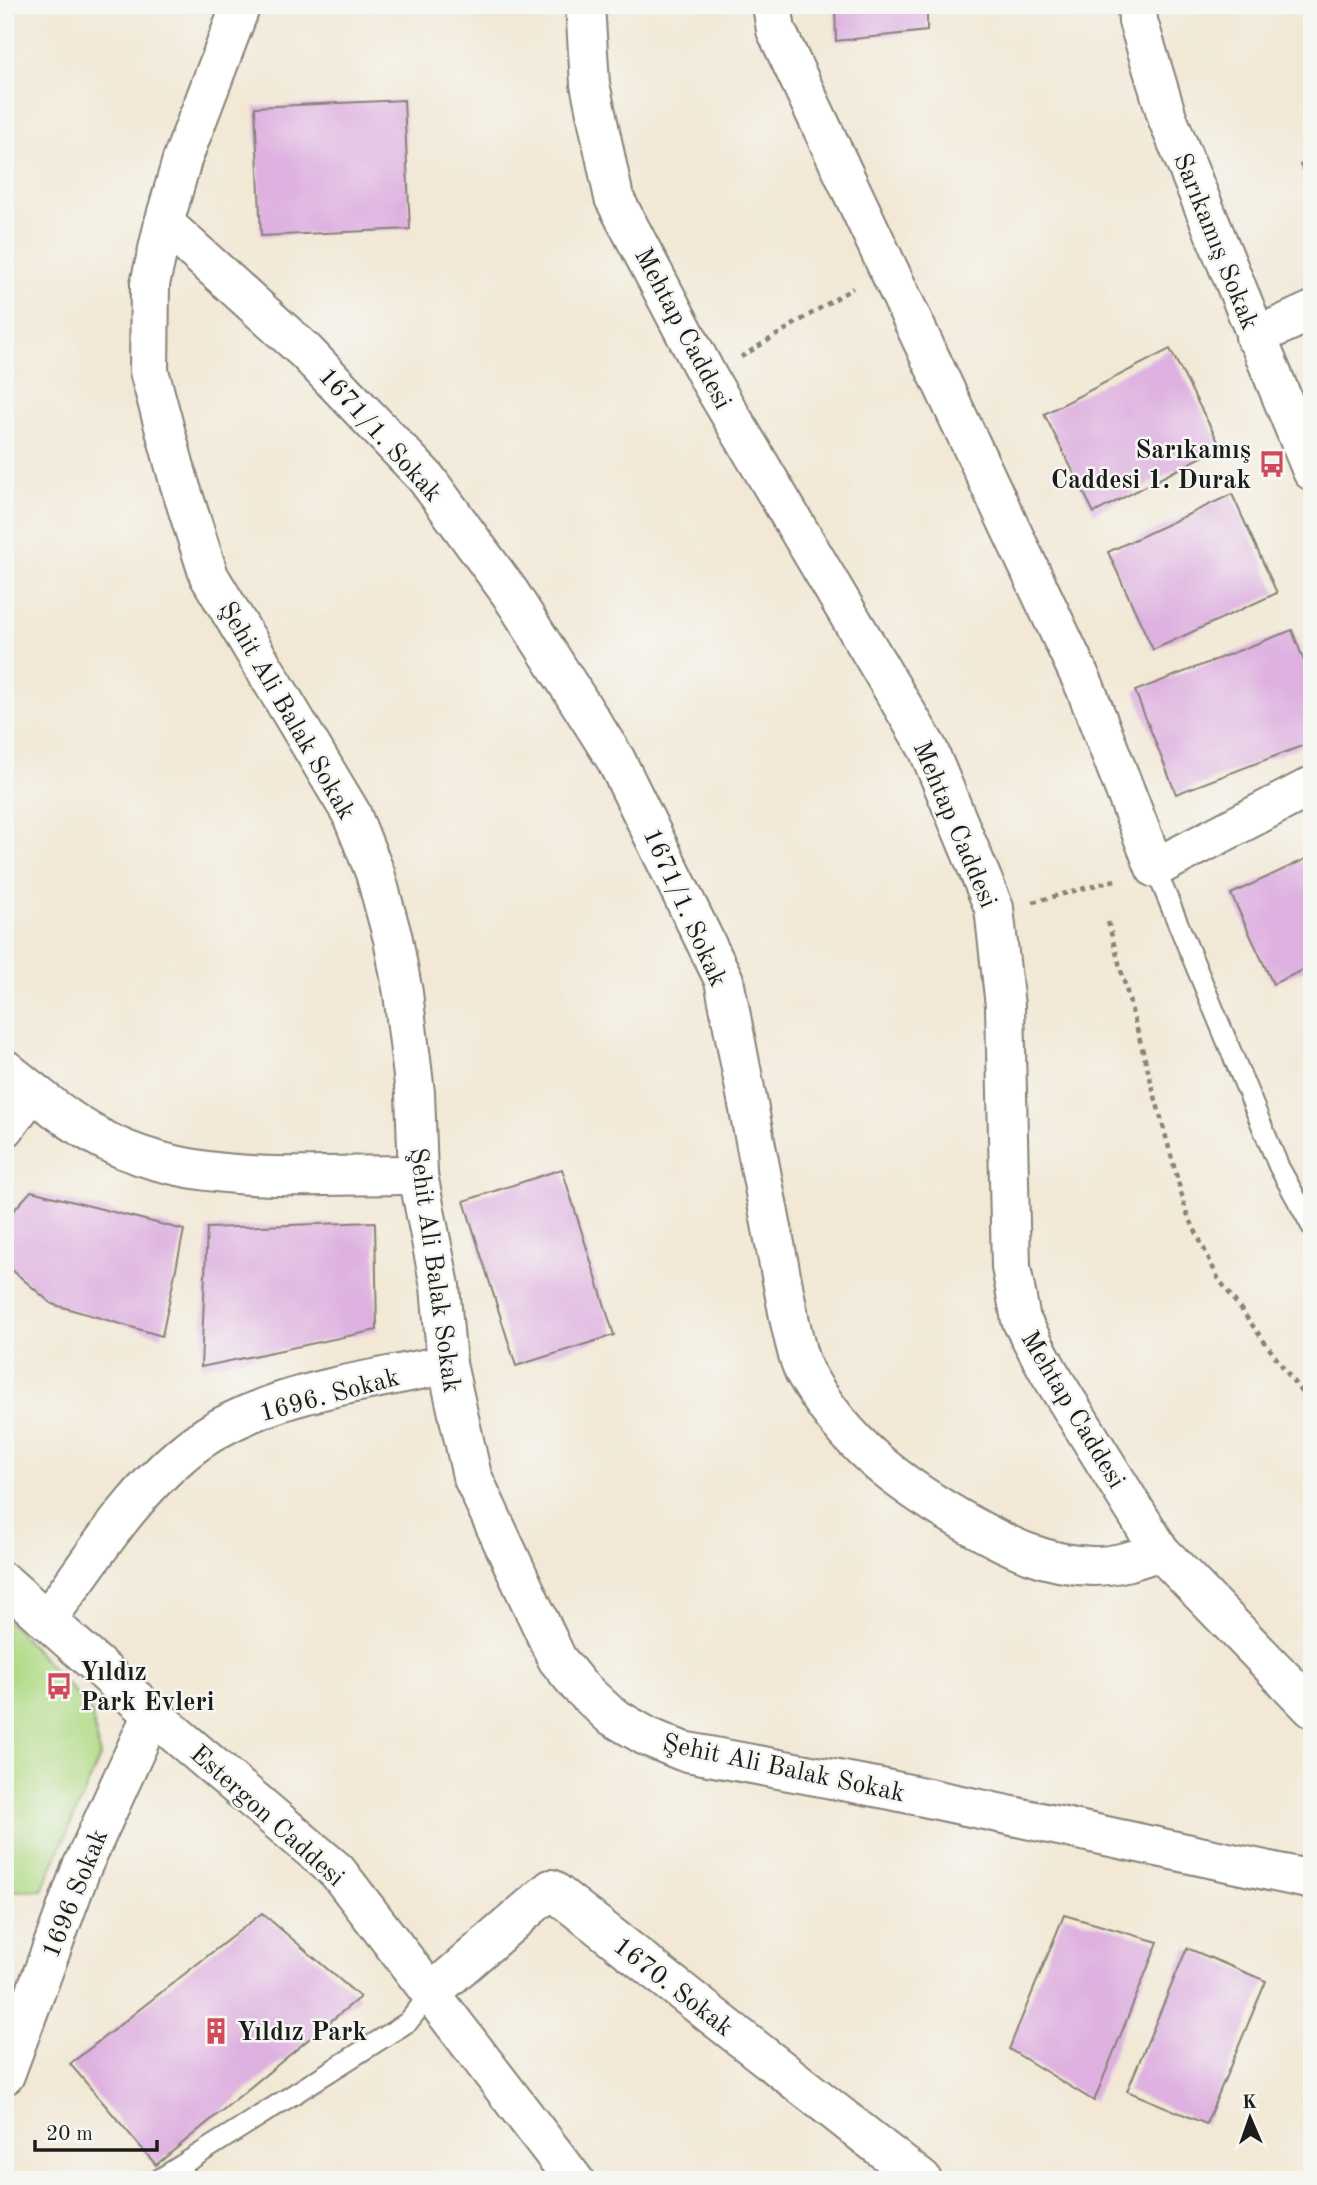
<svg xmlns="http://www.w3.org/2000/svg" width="1317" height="2185" font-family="'Old Standard TT',serif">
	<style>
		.green { fill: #b0da86; stroke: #667b51; stroke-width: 2 }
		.building { fill: #deb1e0 }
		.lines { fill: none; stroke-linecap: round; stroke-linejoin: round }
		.service-casing { stroke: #878278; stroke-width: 23 }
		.minor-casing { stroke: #878278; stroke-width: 42 }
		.tertiary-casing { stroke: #878278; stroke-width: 42 }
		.secondary-casing { stroke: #878278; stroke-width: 42 }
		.path { stroke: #878278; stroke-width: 4.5; stroke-dasharray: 5 5; stroke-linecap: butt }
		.service { stroke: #fff; stroke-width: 19 }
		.minor { stroke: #fff; stroke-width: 38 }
		.tertiary { stroke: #fff; stroke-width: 38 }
		.secondary { stroke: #fff; stroke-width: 38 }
		.labels { text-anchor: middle; stroke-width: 5; stroke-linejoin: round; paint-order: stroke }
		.street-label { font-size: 26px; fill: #1c1c1c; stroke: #f6f6f2 }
		.poi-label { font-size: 26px; font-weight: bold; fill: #1c1c1c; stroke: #f6f6f2; text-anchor: start }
	</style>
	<rect width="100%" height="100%" fill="#f6f6f2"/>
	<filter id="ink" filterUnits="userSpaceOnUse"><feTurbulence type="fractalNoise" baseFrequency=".0143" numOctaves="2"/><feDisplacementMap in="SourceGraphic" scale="14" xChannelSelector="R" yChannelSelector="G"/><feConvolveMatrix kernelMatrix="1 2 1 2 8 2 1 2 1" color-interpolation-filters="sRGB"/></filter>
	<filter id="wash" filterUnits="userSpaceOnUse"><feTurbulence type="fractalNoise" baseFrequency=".00686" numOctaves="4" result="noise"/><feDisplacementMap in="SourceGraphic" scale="28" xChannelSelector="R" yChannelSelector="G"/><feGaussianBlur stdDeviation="1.57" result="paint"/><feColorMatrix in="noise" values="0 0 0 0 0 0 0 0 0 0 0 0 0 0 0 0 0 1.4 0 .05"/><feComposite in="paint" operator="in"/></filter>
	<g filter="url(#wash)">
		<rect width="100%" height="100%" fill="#f2e8d5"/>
		<!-- green -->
		<path class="green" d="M 5,1617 L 91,1710 L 100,1757 L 42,1890 L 5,1891 Z"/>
		<g id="blocks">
			<!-- building -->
			<g class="building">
				<path d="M 835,5 L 927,5 L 927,31 L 836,41 Z"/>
				<path d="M 404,100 L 410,229 L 261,236 L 255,107 Z"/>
				<path d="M 1312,158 L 1312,184 L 1300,165 Z"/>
				<path d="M 1170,349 L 1221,447 L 1094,513 L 1044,414 Z"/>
				<path d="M 1232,494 L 1277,593 L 1153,650 L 1108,552 Z"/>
				<path d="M 1292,630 L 1312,682 L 1312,742 L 1176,794 L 1135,691 Z"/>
				<path d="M 1312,856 L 1312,966 L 1273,984 L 1231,894 Z"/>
				<path d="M 562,1169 L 614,1335 L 516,1366 L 464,1201 Z"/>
				<path d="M 31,1191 L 184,1230 L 162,1336 L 52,1304 L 5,1264 L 5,1220 Z"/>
				<path d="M 375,1222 L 377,1330 L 201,1367 L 207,1228 Z"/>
				<path d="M 262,1913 L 360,1997 L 156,2165 L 70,2064 Z"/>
				<path d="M 1064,1915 L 1158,1942 L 1094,2101 L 1009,2049 Z"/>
				<path d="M 1187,1948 L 1266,1981 L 1206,2124 L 1127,2091 Z"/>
			</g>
		</g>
	</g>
	<g filter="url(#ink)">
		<use href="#blocks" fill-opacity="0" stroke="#878278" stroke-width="2"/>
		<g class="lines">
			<defs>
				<g id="service">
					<path d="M 1155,868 L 1279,1167 L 1312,1227"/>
					<path d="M 158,2180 L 408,2022 L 431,1993"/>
				</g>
				<g id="minor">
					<path d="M 241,5 L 182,160 L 164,223 L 150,284 L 149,371 L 179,482 L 209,576 L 351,813 L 375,873 L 393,939 L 403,993 L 415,1093 L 418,1175 L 440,1286 L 447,1364 L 472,1476 L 557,1659 L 579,1686 L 610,1715 L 646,1736 L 682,1751 L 886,1789 L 1312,1880"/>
					<path d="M 772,5 L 776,30 L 1085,687 L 1155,868 L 1312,786"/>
					<path d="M 1137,5 L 1138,21 L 1168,120 L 1312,471"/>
					<path d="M 164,223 L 306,352 L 426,478 L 510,593 L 616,760 L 724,980 L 790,1322 C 794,1338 797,1358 805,1373 C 845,1444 898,1484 967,1523 C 1007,1546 1046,1565 1093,1566 C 1117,1566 1138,1559 1160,1551"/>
					<path d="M 1255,337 L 1312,311"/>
					<path d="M 5,1069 C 36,1094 65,1119 100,1138 C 193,1189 314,1174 418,1175"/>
					<path d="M 5,1128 L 32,1091"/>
					<path d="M 48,1618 C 90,1562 128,1499 182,1454 C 253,1393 360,1384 447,1364"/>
					<path d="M 431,1993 L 551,1889 L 922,2180"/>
					<path d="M 5,2075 L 81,1869 L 152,1714"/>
				</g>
				<path id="tertiary" d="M 5,1583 L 152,1714 L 337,1871 L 574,2180"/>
				<path id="secondary" d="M 585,5 L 590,84 L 614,198 L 709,379 L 928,749 L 994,908 L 1005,1006 L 1011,1267 L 1021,1320 L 1049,1372 L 1160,1551 L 1312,1708"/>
			</defs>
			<!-- service casing -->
			<use href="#service" class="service-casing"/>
			<!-- minor casing -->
			<use href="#minor" class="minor-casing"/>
			<!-- tertiary casing -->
			<use href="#tertiary" class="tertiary-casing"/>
			<!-- secondary casing -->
			<use href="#secondary" class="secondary-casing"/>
			<!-- path -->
			<g class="path">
				<path d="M 741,357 L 853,288"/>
				<path d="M 1033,902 L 1119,879"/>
				<path d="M 1108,922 L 1186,1211 L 1218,1278 L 1312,1407"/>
			</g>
			<!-- service -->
			<use href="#service" class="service"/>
			<!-- minor -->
			<use href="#minor" class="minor"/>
			<!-- tertiary -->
			<use href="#tertiary" class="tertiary"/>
			<!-- secondary -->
			<use href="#secondary" class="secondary"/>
		</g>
	</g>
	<!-- icons -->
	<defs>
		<symbol id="bus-bare" viewBox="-9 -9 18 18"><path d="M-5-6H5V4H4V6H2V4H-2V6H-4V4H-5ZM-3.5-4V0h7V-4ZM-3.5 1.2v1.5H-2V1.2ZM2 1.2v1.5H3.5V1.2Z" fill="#d1495b" stroke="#f6f6f2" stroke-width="2.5" paint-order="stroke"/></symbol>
		<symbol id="building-bare" viewBox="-9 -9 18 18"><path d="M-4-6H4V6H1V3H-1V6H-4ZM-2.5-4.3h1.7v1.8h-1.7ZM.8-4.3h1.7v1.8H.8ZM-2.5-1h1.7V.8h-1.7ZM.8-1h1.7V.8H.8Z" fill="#d1495b" stroke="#f6f6f2" stroke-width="2.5" paint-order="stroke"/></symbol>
	</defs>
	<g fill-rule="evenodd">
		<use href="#bus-bare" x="1253" y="445" width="38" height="38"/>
		<use href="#bus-bare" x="40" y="1667" width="38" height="38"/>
		<use href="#building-bare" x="197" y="2012" width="38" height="38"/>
	</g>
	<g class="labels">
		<!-- street labels -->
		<g class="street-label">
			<text transform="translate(1217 241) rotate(68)" y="9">Sarıkamış Sokak</text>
			<text transform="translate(684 328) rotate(62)" y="9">Mehtap Caddesi</text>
			<text transform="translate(381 434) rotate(48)" y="9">1671/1. Sokak</text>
			<text transform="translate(288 710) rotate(60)" y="9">Şehit Ali Balak Sokak</text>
			<text transform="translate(956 824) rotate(67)" y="9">Mehtap Caddesi</text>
			<text transform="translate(686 907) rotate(66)" y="9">1671/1. Sokak</text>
			<text transform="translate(436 1270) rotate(82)" y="9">Şehit Ali Balak Sokak</text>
			<text transform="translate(329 1394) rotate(-15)" y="9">1696. Sokak</text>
			<text transform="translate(1074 1409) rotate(59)" y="9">Mehtap Caddesi</text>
			<text transform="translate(784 1767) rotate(12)" y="9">Şehit Ali Balak Sokak</text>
			<text transform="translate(268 1815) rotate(42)" y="9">Estergon Caddesi</text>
			<text transform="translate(74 1893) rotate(-68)" y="9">1696 Sokak</text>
			<text transform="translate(674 1986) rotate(38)" y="9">1670. Sokak</text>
		</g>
		<!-- poi labels -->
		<g class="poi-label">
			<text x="1251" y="458" text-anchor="end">Sarıkamış<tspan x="1251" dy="30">Caddesi 1. Durak</tspan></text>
			<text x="80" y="1680">Yıldız<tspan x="80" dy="30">Park Evleri</tspan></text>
			<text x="237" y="2040">Yıldız Park</text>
		</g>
	</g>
	<!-- margin -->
	<rect width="1317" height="2185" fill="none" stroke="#f6f6f2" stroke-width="28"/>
	<!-- north arrow -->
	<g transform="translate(1250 2118) rotate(358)" stroke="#f6f6f2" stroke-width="5" paint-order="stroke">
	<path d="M0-5L12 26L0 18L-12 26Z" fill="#1c1c1c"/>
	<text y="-10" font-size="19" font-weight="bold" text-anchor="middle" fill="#1c1c1c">K</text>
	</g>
	<!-- scale -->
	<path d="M35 2140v10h122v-10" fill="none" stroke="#1c1c1c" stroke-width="3.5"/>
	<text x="46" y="2140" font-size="21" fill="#1c1c1c" stroke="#f6f6f2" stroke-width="5" paint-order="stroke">20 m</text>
</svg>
